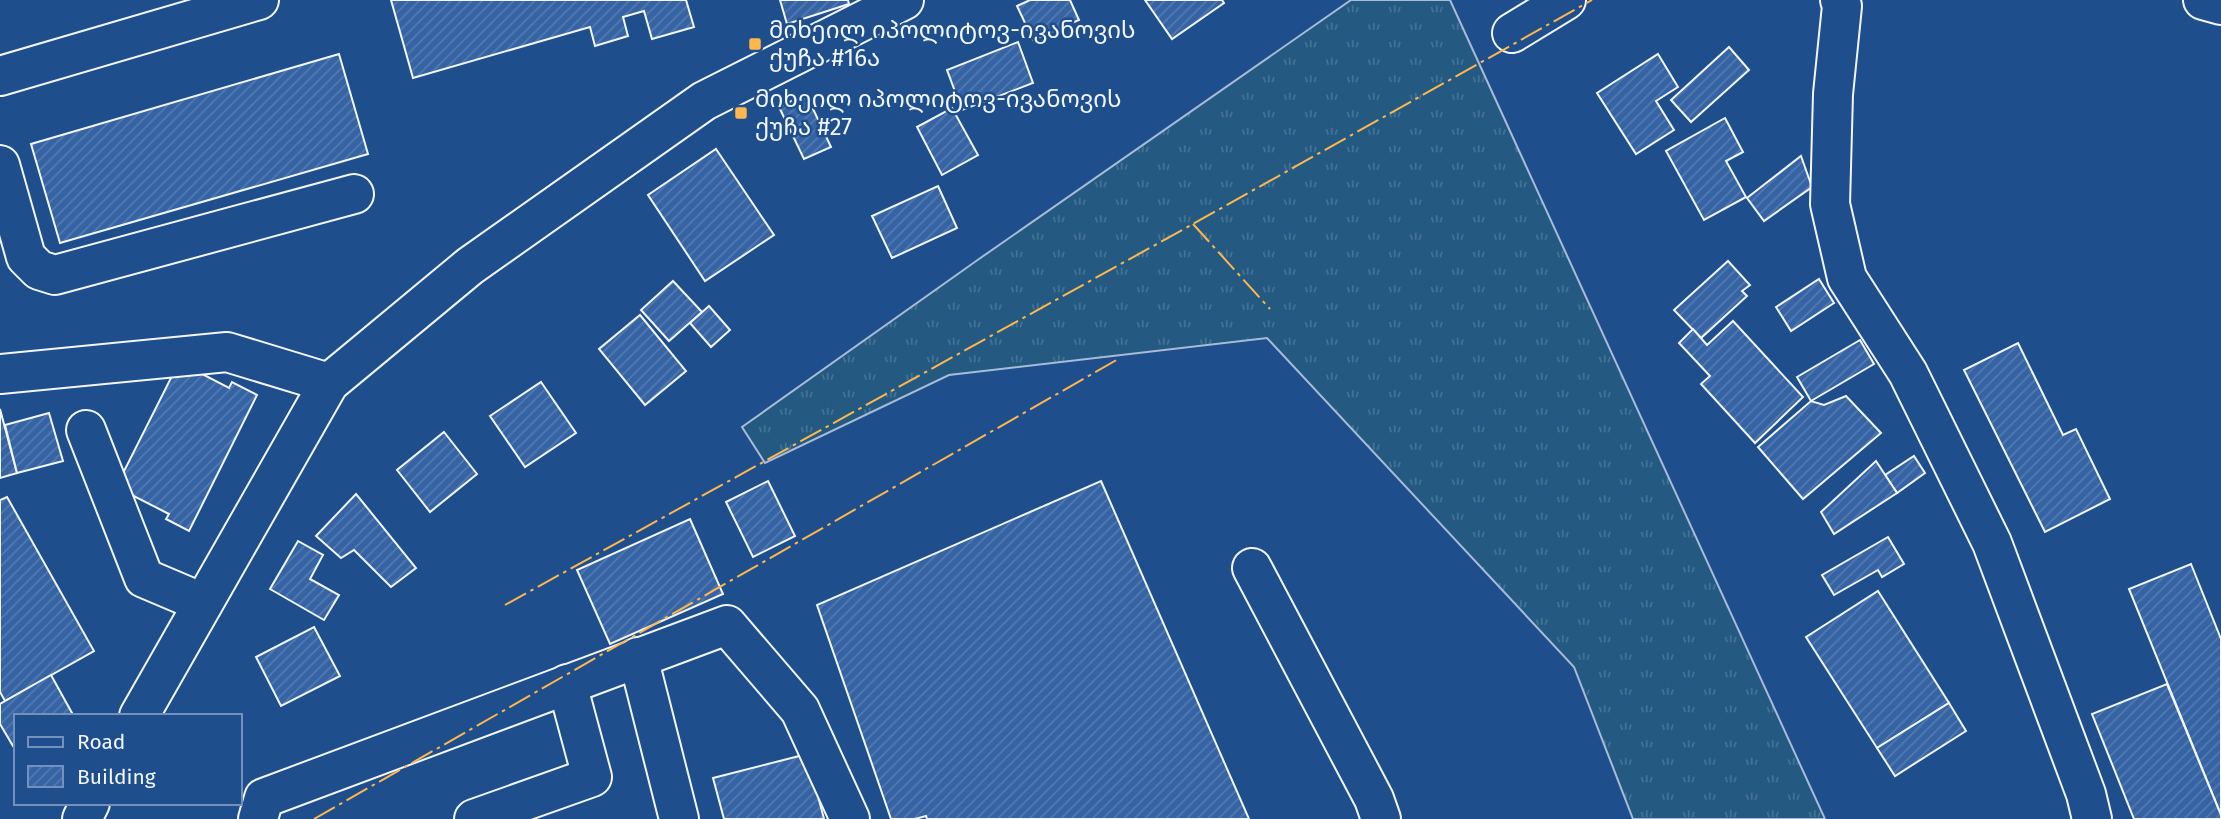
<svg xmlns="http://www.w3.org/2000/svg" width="2221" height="819" font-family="'Fira Sans','Noto Sans Georgian',sans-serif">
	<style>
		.grass { fill: url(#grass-tufts); stroke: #a8bbd7; stroke-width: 2 }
		.building { fill: url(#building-hatch); stroke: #f2f6ff; stroke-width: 2 }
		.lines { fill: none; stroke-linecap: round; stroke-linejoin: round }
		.minor-casing { stroke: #f2f6ff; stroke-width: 42 }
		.minor { stroke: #1f4e8c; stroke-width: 38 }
		.power { stroke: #ffb74d; stroke-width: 2; stroke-dasharray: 24 5 3.5 5; stroke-linecap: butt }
		.poi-dot { fill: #ffb74d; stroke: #1f4e8c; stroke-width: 2.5 }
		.labels { text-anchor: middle; stroke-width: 5; stroke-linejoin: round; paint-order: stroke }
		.poi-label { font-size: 24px; fill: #f2f6ff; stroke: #1f4e8c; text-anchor: start }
	</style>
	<defs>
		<pattern id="grass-tufts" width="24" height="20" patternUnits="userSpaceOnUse" patternTransform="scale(1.75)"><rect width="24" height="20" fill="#245a82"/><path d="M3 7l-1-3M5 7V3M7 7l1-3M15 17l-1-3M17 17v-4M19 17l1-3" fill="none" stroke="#447295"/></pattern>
		<pattern id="building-hatch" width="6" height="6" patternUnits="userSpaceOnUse" patternTransform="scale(1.75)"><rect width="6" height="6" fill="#3563a3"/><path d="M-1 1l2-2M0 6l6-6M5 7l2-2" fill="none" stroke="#537ab1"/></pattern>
	</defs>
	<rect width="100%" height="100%" fill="#1f4e8c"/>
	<!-- grass -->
	<path class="grass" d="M 1351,0 L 1450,0 L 1825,819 L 1633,819 L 1574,667 L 1267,338 L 949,375 L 765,463 L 742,427 L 979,259 Z"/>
	<!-- building -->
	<g class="building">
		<path d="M 391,0 L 686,0 L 694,27 L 652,39 L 644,11 L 623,17 L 628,36 L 595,46 L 590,27 L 413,78 Z"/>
		<path d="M 780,0 L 848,0 L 849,4 L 787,24 Z"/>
		<path d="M 1030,0 L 1070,0 L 1079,20 L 1033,40 L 1017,6 Z"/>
		<path d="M 1145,0 L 1222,0 L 1224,3 L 1172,39 Z"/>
		<path d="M 1018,42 L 1033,83 L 962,110 L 947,70 Z"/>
		<path d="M 1729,47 L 1749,70 L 1691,122 L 1671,100 Z"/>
		<path d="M 339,54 L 368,154 L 60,243 L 31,144 Z"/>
		<path d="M 1658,54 L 1678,87 L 1656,101 L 1674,130 L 1636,154 L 1597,93 Z"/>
		<path d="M 806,94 L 831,147 L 804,159 L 779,107 Z"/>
		<path d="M 952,108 L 978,155 L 942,175 L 917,127 Z"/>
		<path d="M 1725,118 L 1743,152 L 1726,161 L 1746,197 L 1704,220 L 1666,151 Z"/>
		<path d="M 716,149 L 774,235 L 705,281 L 648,195 Z"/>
		<path d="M 1801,156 L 1812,187 L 1764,221 L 1747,198 Z"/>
		<path d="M 938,186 L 957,228 L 892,258 L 872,216 Z"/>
		<path d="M 1728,261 L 1750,285 L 1742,291 L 1747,296 L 1701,338 L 1674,310 Z"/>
		<path d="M 1819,279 L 1834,303 L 1791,331 L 1776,307 Z"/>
		<path d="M 673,281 L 702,312 L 669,341 L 641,310 Z"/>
		<path d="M 709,306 L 730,330 L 711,347 L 690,323 Z"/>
		<path d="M 640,315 L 686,371 L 645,405 L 599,349 Z"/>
		<path d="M 1733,321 L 1803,397 L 1755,443 L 1701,384 L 1710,376 L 1679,343 L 1693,329 L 1707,345 Z"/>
		<path d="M 1860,340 L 1874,364 L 1811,401 L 1797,377 Z"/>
		<path d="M 2018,343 L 2063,435 L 2076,429 L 2110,499 L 2045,532 L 1964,370 Z"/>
		<path d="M 179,362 L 229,388 L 232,382 L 257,395 L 189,531 L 166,519 L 169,514 L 116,487 Z"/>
		<path d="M 541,382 L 576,433 L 525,467 L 490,416 Z"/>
		<path d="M 1846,396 L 1881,433 L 1803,499 L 1758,447 L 1811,401 L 1824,405 Z"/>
		<path d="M 0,409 L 17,473 L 0,478 Z"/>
		<path d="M 49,413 L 63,461 L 17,473 L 5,425 Z"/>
		<path d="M 444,432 L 477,474 L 430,512 L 397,470 Z"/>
		<path d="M 1914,456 L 1925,473 L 1897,493 L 1885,475 Z"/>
		<path d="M 1876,461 L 1897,493 L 1834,534 L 1821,512 Z"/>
		<path d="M 768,481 L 795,536 L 753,557 L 726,502 Z"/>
		<path d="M 1101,481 L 1249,819 L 927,819 L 926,816 L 915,819 L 891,819 L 817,605 Z"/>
		<path d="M 356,494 L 416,568 L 391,587 L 354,550 L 341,558 L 316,536 Z"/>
		<path d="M 7,497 L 94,651 L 5,701 L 0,692 L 0,500 Z"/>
		<path d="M 690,519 L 723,594 L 610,644 L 577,570 Z"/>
		<path d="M 1888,537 L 1904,564 L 1882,577 L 1878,570 L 1834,595 L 1822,575 Z"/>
		<path d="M 298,541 L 323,555 L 310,579 L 339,595 L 324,620 L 270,589 Z"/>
		<path d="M 2191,564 L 2221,639 L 2221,815 L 2129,589 Z"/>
		<path d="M 1878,591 L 1949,703 L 1877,748 L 1806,637 Z"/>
		<path d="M 314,627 L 340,676 L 281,706 L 256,657 Z"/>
		<path d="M 51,675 L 72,713 L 67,716 L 16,716 L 16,745 L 13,746 L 0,724 L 0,704 Z"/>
		<path d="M 2167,684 L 2221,815 L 2221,819 L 2134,819 L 2092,714 Z"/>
		<path d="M 1949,703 L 1966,731 L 1895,776 L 1877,748 Z"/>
		<path d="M 807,754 L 824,819 L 724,819 L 713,778 Z"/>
	</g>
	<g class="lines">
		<defs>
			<g id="minor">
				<path d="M 1840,0 L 1842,6 L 1833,94 L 1830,204 L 1847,278 L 1908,373 L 1992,543 L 2086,794 L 2092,819"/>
				<path d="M 2203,0 L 2221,5"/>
				<path d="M 1512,33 L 1566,0"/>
				<path d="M 0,76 L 259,0"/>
				<path d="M 0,165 L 26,257 L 39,270 L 55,275 L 354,194"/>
				<path d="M 0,374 L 227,352 L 329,383"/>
				<path d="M 86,430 L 144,578 L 203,603"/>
				<path d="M 1252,568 L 1374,799 L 1381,819"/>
				<path d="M 638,657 L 679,819"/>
				<path d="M 139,716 L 329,383 L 470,266 L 704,101 L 904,0"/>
				<path d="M 82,819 L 90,803"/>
				<path d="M 258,819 L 264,798 L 727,625 L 800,710 L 850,819"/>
				<path d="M 474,819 L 592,777 L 567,684"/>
			</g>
		</defs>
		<!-- minor casing -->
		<use href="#minor" class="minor-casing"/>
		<!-- minor -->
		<use href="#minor" class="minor"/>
		<!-- power -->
		<g class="power">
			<path d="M 1193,224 L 1270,309"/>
			<path d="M 505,605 L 1193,224 L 1592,0"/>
			<path d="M 314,819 L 1120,358"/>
		</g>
	</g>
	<!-- markers -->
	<g class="poi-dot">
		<rect x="748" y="37" width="14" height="14" rx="3.5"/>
		<rect x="734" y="106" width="14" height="14" rx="3.5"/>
	</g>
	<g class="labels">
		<!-- poi labels -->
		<g class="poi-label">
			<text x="769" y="38">მიხეილ იპოლიტოვ-ივანოვის<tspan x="769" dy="28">ქუჩა #16ა</tspan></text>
			<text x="755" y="107">მიხეილ იპოლიტოვ-ივანოვის<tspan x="755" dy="28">ქუჩა #27</tspan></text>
		</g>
	</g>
	<!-- legend -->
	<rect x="14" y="714" width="228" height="91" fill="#1f4e8c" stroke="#7391ba" stroke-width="2"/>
	<rect x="28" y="737" width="35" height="10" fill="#1f4e8c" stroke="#7391ba" stroke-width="2"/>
	<text x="77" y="749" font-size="21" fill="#f2f6ff">Road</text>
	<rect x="28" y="766" width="35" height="21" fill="url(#building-hatch)" stroke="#7391ba" stroke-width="2"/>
	<text x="77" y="784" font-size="21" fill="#f2f6ff">Building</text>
</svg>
